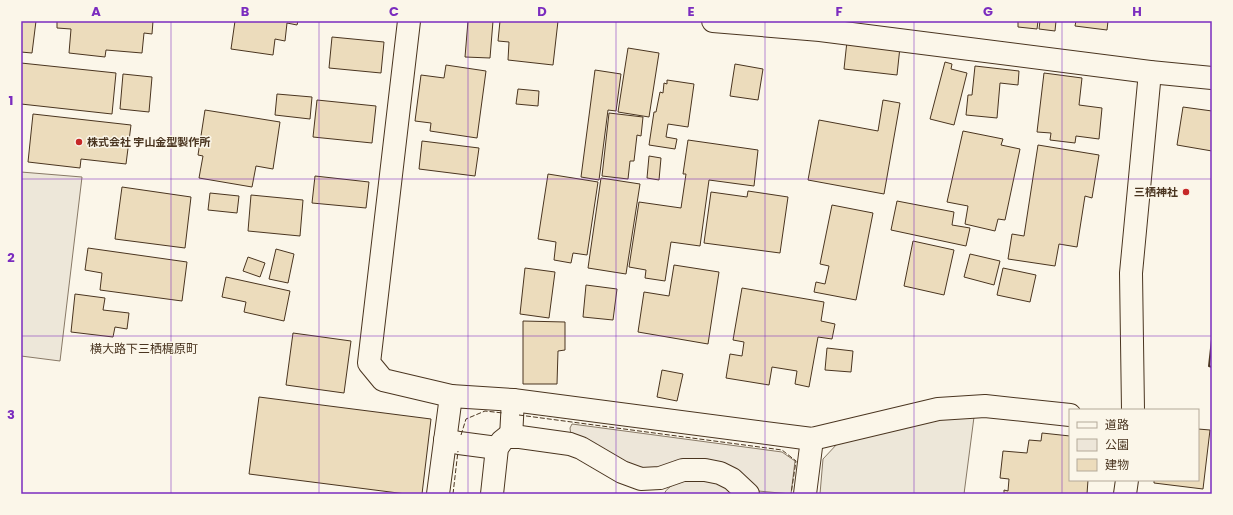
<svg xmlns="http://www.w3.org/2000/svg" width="1233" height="515" font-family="Poppins,'Noto Sans JP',sans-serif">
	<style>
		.green { fill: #ede6d9; stroke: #887966 }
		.parking { fill: #ede7d9; stroke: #887966 }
		.building { fill: #ecdcbc; stroke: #4a3520 }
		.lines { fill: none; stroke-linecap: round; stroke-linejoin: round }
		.minor-casing { stroke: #4a3520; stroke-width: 24 }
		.minor { stroke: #fbf6e9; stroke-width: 22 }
		.fence { stroke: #4a3520; stroke-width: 1; stroke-dasharray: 5 2; stroke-linecap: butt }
		.wall { stroke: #4a3520; stroke-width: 2 }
		.grid { fill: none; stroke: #7b2cbf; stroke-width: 1; stroke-opacity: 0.55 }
		.poi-dot { fill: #c62828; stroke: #fbf6e9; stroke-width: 1.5 }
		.labels { text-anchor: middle; stroke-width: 3; stroke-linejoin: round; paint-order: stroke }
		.poi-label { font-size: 11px; font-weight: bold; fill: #4a3520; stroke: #fbf6e9; text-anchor: start }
		.neighbourhood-label { font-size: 12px; fill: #4a3520; stroke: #fbf6e9 }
		.neatline { fill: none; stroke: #7b2cbf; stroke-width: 1.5 }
		.grid-label { font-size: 13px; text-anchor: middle; font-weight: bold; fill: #7b2cbf }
	</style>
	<rect width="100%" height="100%" fill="#fbf6e9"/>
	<!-- green -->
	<g class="green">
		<path d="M 572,424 L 782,452 L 795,461 L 791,494 L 758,491 L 650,469 L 636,468 L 571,436 L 570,428 Z"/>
		<path d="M 690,477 L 720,481 L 739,494 L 664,494 C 668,485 681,481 690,477 Z"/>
	</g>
	<!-- parking -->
	<g class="parking">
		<path d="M 21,172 L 82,177 L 60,361 L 21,356 Z"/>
		<path d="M 960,414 L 974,417 L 964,494 L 820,494 L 823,459 L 838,443 Z"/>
	</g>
	<!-- building -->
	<g class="building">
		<path d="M 21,21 L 36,21 L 32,53 L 21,52 Z"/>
		<path d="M 57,21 L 153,21 L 152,34 L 144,33 L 142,53 L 106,50 L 105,57 L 69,53 L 71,29 L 57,28 Z"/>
		<path d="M 235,21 L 298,21 L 297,25 L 287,23 L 285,41 L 275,39 L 273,55 L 231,49 Z"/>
		<path d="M 468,21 L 493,21 L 490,58 L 465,57 Z"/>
		<path d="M 500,21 L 558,21 L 553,65 L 508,60 L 509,42 L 498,41 Z"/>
		<path d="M 1018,21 L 1038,21 L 1037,29 L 1018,27 Z"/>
		<path d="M 1040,21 L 1056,21 L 1055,31 L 1039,29 Z"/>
		<path d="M 1076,21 L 1108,21 L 1107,30 L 1075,26 Z"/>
		<path d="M 332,37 L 384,42 L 381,73 L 329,68 Z"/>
		<path d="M 847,41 L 900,47 L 897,75 L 844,69 Z"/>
		<path d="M 628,48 L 659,53 L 649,117 L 618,112 Z"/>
		<path d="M 945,62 L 952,64 L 951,69 L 967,73 L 954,125 L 930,119 Z"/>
		<path d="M 21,63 L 116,73 L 112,114 L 21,104 Z"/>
		<path d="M 735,64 L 763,69 L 758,100 L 730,96 Z"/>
		<path d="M 446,65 L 486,71 L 477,138 L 430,131 L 431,123 L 415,121 L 421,75 L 444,78 Z"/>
		<path d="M 975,66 L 1019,71 L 1018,85 L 1000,83 L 997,118 L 966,115 L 968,95 L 972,95 Z"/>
		<path d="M 595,70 L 621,74 L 616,111 L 608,110 L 599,180 L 581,177 Z"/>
		<path d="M 1044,73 L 1082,78 L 1079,105 L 1102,108 L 1099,139 L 1076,136 L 1075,143 L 1050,140 L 1051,133 L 1037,132 Z"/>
		<path d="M 123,74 L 152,77 L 149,112 L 120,109 Z"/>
		<path d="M 667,80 L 694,84 L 688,127 L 668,124 L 666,137 L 677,139 L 675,149 L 649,145 L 654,112 L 656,112 L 660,92 L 663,93 L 664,83 L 667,84 Z"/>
		<path d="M 518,89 L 539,91 L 538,106 L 516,104 Z"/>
		<path d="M 277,94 L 312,97 L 310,119 L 275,115 Z"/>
		<path d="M 317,100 L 376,106 L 372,143 L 313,137 Z"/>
		<path d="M 883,100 L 900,103 L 884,194 L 808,180 L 819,120 L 878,131 Z"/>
		<path d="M 1183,107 L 1212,111 L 1212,151 L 1177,145 Z"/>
		<path d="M 205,110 L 280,122 L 273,169 L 256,166 L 252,187 L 199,178 L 203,156 L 198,155 Z"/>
		<path d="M 609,113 L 643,117 L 641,136 L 637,135 L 634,161 L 630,161 L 628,179 L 602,176 Z"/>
		<path d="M 33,114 L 131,125 L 126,164 L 81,159 L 80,168 L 28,162 Z"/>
		<path d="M 963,131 L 1003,139 L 1001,145 L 1020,149 L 1005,220 L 998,219 L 995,231 L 965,224 L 968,206 L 947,202 Z"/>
		<path d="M 688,140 L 758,150 L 754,186 L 709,180 L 700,246 L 671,242 L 665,281 L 645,278 L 646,270 L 629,267 L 639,202 L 681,208 L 686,174 L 683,174 Z"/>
		<path d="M 422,141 L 479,148 L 475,176 L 419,169 Z"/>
		<path d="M 1038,145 L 1099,155 L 1092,198 L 1085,196 L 1077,247 L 1059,244 L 1055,266 L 1008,259 L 1012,234 L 1024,236 Z"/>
		<path d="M 649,156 L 661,158 L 659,180 L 647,178 Z"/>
		<path d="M 548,174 L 598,182 L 587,255 L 573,253 L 571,263 L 554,260 L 556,242 L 538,239 Z"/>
		<path d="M 315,176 L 369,182 L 366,208 L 312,203 Z"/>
		<path d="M 601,178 L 640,184 L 626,274 L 588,268 Z"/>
		<path d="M 122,187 L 191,197 L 185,248 L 115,239 Z"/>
		<path d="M 748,191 L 788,197 L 780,253 L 704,243 L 711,192 L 747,197 Z"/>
		<path d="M 210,193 L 239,196 L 237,213 L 208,210 Z"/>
		<path d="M 251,195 L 303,200 L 300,236 L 248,231 Z"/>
		<path d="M 897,201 L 954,212 L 952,225 L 970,228 L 966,246 L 891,230 Z"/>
		<path d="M 832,205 L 873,213 L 856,300 L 814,292 L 816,282 L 825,284 L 829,266 L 820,264 Z"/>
		<path d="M 913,241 L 954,250 L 944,295 L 904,286 Z"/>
		<path d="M 88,248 L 187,262 L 182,301 L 100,290 L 102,273 L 85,270 Z"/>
		<path d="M 276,249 L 294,254 L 288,283 L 269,279 Z"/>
		<path d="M 970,254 L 1000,261 L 994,285 L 964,277 Z"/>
		<path d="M 248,257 L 265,263 L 260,277 L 243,271 Z"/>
		<path d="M 674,265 L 719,272 L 708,344 L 638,332 L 644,292 L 669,296 Z"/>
		<path d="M 525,268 L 555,272 L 549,318 L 520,314 Z"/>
		<path d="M 1003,268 L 1036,275 L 1030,302 L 997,295 Z"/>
		<path d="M 226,277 L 290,291 L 284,321 L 244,312 L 246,302 L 222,297 Z"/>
		<path d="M 586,285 L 617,289 L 613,320 L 583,317 Z"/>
		<path d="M 742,288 L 824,302 L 821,321 L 835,324 L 832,339 L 818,337 L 809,387 L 795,384 L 797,371 L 772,367 L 769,385 L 726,378 L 730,354 L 742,356 L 744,342 L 733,340 Z"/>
		<path d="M 75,294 L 105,298 L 103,310 L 129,313 L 127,329 L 115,327 L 113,337 L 71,332 Z"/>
		<path d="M 523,321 L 565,322 L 565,350 L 558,351 L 557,384 L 523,384 Z"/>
		<path d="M 293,333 L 351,341 L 344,393 L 286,385 Z"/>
		<path d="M 827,348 L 853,351 L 851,372 L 825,370 Z"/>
		<path d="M 662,370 L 683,374 L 677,401 L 657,397 Z"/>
		<path d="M 259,397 L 431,419 L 422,494 L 406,494 L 249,474 Z"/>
		<path d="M 1198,429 L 1210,430 L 1203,489 L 1154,483 L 1154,480 L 1198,480 Z"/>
		<path d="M 1042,433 L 1070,436 L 1070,480 L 1088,480 L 1087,494 L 1004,494 L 1004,490 L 1008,491 L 1009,479 L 1000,478 L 1003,451 L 1027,453 L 1029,440 L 1041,441 Z"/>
	</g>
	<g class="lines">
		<defs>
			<g id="minor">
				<path d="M 409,21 L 369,363 L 383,380 L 451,396 L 513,400 L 812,439 L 938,409 L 985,406 L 1070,415"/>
				<path d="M 713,21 L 820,30 L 1150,72 L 1212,78"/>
				<path d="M 1133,410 L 1131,273 L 1150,72"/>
				<path d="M 511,437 L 513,400"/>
				<path d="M 445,440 L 459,443 L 497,448"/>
				<path d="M 438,494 L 451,396"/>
				<path d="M 492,494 L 497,448 L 502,441 L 507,437 L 520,437 L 570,444 L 581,448 L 622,472 L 641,479 L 660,478 L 683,470 L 705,470 L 720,473 L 732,479 L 748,494"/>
				<path d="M 805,494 L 812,439"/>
				<path d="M 1125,494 L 1127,480"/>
			</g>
		</defs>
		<!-- minor casing -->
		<use href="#minor" class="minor-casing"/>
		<!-- minor -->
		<use href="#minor" class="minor"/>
		<!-- fence -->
		<g class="fence">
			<path d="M 519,415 L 782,450 L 796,461 L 791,494"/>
			<path d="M 461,435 L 466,419 L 485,411 L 503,413"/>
			<path d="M 453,494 L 458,451"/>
		</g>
		<!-- wall -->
		<path class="wall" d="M 1212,339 L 1209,366 L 1212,367"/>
	</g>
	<!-- grid -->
	<path class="grid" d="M 171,21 L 171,494M 319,21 L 319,494M 468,21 L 468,494M 616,21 L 616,494M 765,21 L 765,494M 914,21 L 914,494M 1062,21 L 1062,494M 21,179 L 1212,179M 21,336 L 1212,336"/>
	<!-- markers -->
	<g class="poi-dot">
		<circle cx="79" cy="142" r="4"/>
		<circle cx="1186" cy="192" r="4"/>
	</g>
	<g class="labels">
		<!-- poi labels -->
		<g class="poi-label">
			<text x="87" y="146">株式会社 宇山金型製作所</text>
			<text x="1178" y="196" text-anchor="end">三栖神社</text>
		</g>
		<!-- neighbourhood labels -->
		<g class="neighbourhood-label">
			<text x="144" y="353">横大路下三栖梶原町</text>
		</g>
	</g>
	<!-- border -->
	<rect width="1233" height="515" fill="none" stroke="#fbf6e9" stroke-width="44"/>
	<!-- legend -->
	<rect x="1069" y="409" width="130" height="72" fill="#fbf6e9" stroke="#b4a999"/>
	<rect x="1077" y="422" width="20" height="6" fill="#fbf6e9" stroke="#b4a999"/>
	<text x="1105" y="429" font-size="12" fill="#4a3520">道路</text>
	<rect x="1077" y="439" width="20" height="12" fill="#ede6d9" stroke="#b4a999"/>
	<text x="1105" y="449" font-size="12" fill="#4a3520">公園</text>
	<rect x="1077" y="459" width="20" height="12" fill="#ecdcbc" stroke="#b4a999"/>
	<text x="1105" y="469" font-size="12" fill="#4a3520">建物</text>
	<rect x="22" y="22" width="1189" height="471" class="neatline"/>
	<g class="grid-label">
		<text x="96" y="16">A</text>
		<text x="245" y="16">B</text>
		<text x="394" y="16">C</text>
		<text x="542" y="16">D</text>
		<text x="691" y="16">E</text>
		<text x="839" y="16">F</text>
		<text x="988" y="16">G</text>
		<text x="1137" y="16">H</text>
		<text x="11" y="105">1</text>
		<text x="11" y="262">2</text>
		<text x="11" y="419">3</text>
	</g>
</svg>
